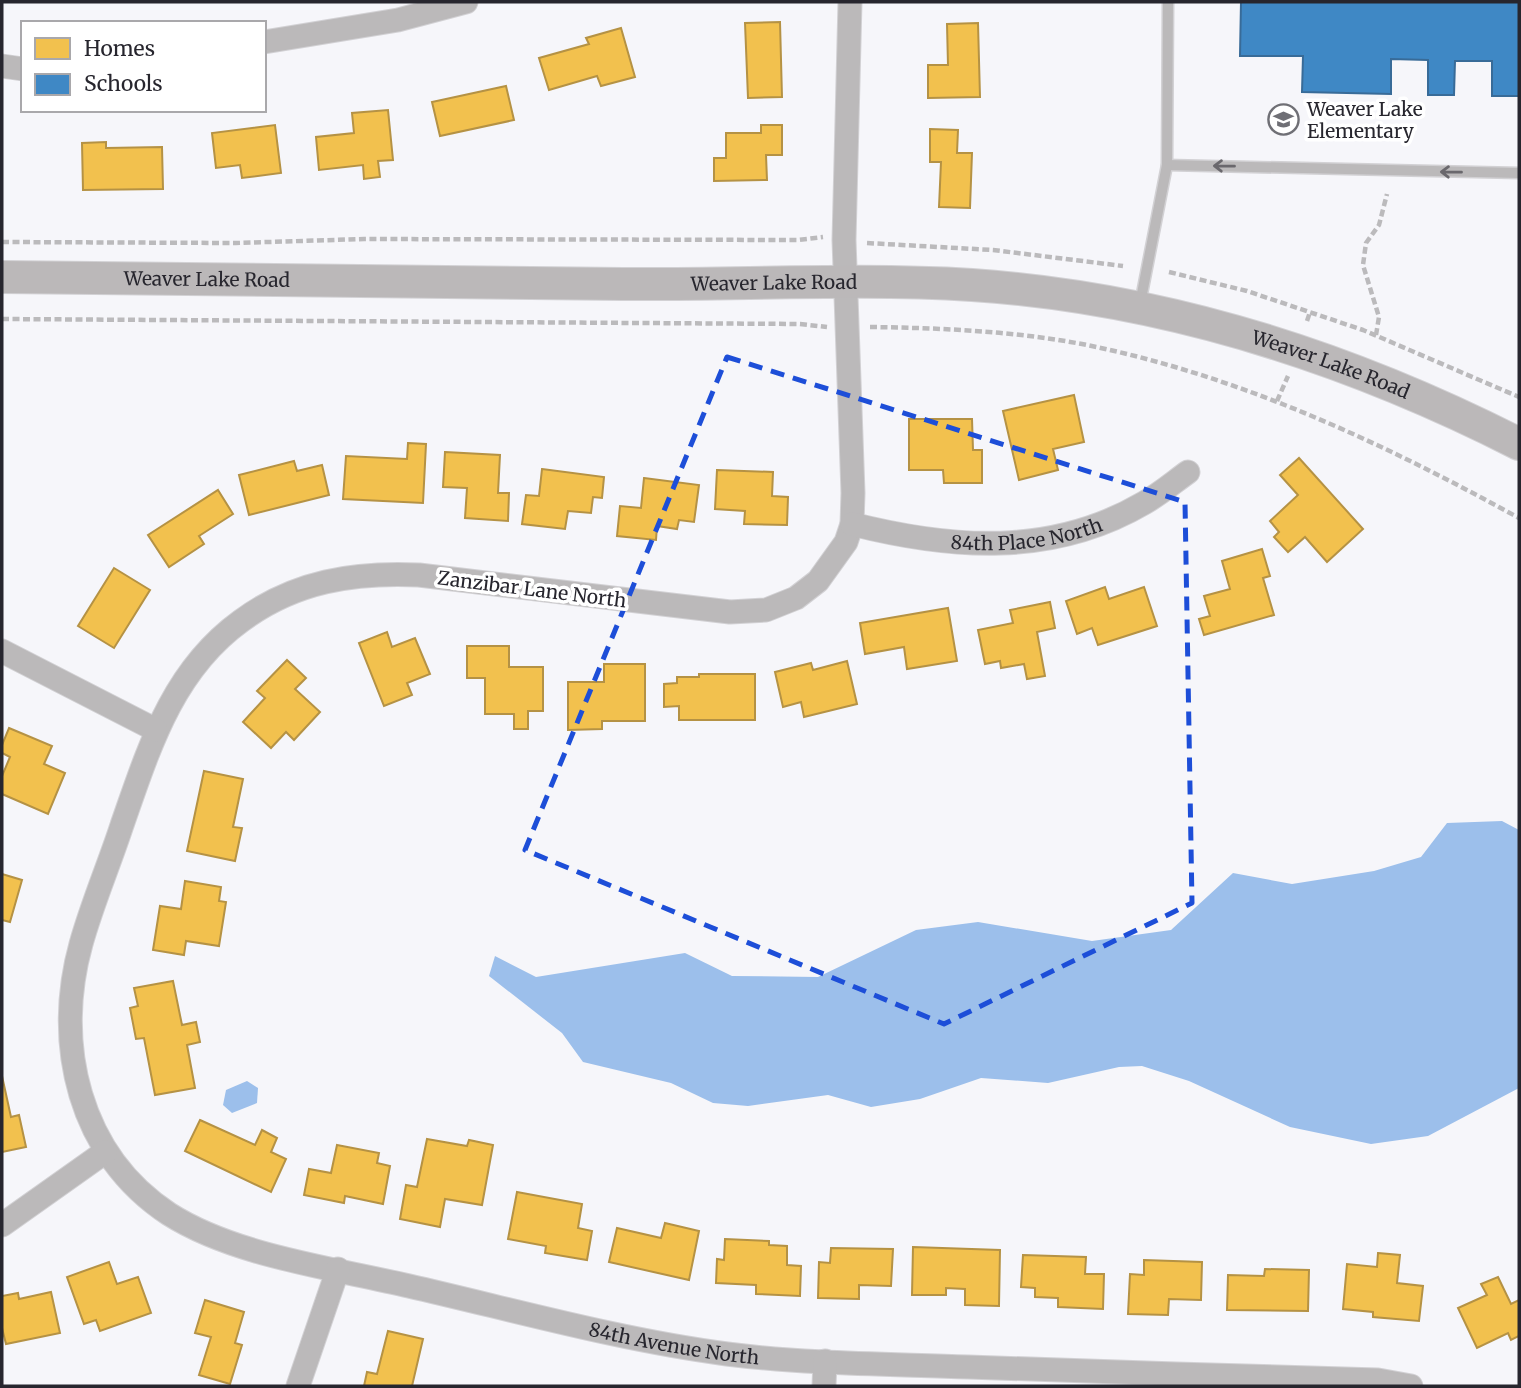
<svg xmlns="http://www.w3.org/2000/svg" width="1521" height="1388" font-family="Merriweather,serif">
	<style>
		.water { fill: #9cbfeb }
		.homes { fill: #f2c14e; stroke: #b59244; stroke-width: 2 }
		.schools { fill: #3f88c5; stroke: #386b98; stroke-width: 2 }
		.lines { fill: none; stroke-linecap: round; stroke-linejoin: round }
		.lane-casing { stroke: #d2d1d4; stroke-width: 13 }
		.street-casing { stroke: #d2d1d4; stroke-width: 25 }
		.secondary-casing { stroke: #d2d1d4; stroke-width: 34 }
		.path { stroke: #bbbabc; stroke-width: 4.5; stroke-dasharray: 7 3.5; stroke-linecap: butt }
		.lane { stroke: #bbb9ba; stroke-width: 10 }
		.street { stroke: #bbb9ba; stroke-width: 23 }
		.secondary { stroke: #bbb8b9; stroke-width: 32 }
		.oneway { stroke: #6a686d }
		.marked { fill: none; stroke: #1d4ed8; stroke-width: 5; stroke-dasharray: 14 9; stroke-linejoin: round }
		.labels { text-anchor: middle; stroke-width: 7; stroke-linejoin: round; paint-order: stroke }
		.poi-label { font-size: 19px; fill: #27262e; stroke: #fff; text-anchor: start }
		.street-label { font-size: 19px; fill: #27262e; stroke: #fff }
	</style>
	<rect width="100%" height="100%" fill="#f6f6fa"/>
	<!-- water -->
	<g class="water">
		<path d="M 1502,821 L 1519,830 L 1519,1088 L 1428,1136 L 1371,1144 L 1290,1127 L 1189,1081 L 1142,1066 L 1119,1067 L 1048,1083 L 981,1078 L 920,1099 L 871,1107 L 828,1095 L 748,1106 L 713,1103 L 671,1083 L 583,1062 L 562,1033 L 489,976 L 495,956 L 536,977 L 685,953 L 732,976 L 818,977 L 916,930 L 978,922 L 1092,941 L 1171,930 L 1233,873 L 1292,884 L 1374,871 L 1421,857 L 1447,823 Z"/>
		<path d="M 247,1081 L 258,1088 L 257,1103 L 232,1113 L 223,1105 L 226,1090 Z"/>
	</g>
	<!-- homes -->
	<g class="homes">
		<path d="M 780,22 L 782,97 L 748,98 L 745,23 Z"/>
		<path d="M 978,23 L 980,97 L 928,98 L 928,65 L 948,65 L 947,24 Z"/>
		<path d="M 621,28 L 635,77 L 601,86 L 597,76 L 549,90 L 539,58 L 589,44 L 586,38 Z"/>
		<path d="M 506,86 L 514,120 L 440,136 L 432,102 Z"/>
		<path d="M 388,110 L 393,160 L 378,161 L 380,177 L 364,179 L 363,165 L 319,170 L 316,137 L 354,133 L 352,113 Z"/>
		<path d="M 275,125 L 281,173 L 242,178 L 240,165 L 216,168 L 212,133 Z"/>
		<path d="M 761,125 L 782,125 L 782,155 L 766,155 L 767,180 L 714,181 L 714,158 L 726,158 L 726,133 L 761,133 Z"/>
		<path d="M 930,129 L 958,130 L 957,153 L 972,153 L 970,208 L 939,207 L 941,162 L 930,162 Z"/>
		<path d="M 106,142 L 106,148 L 162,147 L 163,189 L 83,190 L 82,143 Z"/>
		<path d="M 1074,395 L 1084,442 L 1053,449 L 1058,470 L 1019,480 L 1003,411 Z"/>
		<path d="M 909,419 L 972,419 L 973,450 L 982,450 L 982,483 L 944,483 L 943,470 L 909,470 Z"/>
		<path d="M 408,443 L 426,444 L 423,503 L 343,499 L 346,456 L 407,459 Z"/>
		<path d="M 445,452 L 500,455 L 498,493 L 509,493 L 508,521 L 465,518 L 467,488 L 443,487 Z"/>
		<path d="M 1299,458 L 1363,529 L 1327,562 L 1305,537 L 1288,552 L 1274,537 L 1279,532 L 1270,521 L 1298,495 L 1280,475 Z"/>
		<path d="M 294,461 L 297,471 L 322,465 L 329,495 L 249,515 L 239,475 Z"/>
		<path d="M 542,469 L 604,477 L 602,498 L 593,497 L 591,513 L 568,511 L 565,529 L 522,524 L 526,495 L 539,496 Z"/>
		<path d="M 717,470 L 773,472 L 772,496 L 788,497 L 787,525 L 744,524 L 745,511 L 715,509 Z"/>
		<path d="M 644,478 L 699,485 L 694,522 L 679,520 L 677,529 L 657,526 L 656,540 L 617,536 L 620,506 L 641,508 Z"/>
		<path d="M 218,490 L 233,514 L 199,536 L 204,544 L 169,567 L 148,535 Z"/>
		<path d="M 1262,549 L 1270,576 L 1263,578 L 1274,615 L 1204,635 L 1199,619 L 1210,616 L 1204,596 L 1230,589 L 1222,561 Z"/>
		<path d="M 114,568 L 150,590 L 114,648 L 78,626 Z"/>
		<path d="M 1105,587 L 1109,599 L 1144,587 L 1157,626 L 1098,645 L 1092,628 L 1077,634 L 1066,601 Z"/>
		<path d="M 1050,602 L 1055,628 L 1037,632 L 1045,676 L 1027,679 L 1024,664 L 1001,668 L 1000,661 L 985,664 L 978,630 L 1013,623 L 1010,610 Z"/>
		<path d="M 948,608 L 957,661 L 907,669 L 904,647 L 865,654 L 860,623 Z"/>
		<path d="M 387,632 L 392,647 L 415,638 L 430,674 L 407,683 L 412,695 L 384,706 L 359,643 Z"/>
		<path d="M 467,646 L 509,646 L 509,667 L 543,667 L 543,711 L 528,711 L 528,729 L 514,729 L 514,714 L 485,714 L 485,678 L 467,678 Z"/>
		<path d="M 287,660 L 306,678 L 295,689 L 320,712 L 294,740 L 286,732 L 271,748 L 243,722 L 265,698 L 257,691 Z"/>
		<path d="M 847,661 L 857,704 L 804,717 L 801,702 L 783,707 L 775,672 L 811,663 L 813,670 Z"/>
		<path d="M 604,664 L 645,664 L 645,721 L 602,721 L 602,729 L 568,730 L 568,682 L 604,682 Z"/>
		<path d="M 699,674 L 755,674 L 755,720 L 679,720 L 679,706 L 664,707 L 664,684 L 677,683 L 677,677 L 699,677 Z"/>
		<path d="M 9,728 L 52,746 L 44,764 L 65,773 L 48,814 L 2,794 L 2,776 L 10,757 L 2,753 L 2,745 Z"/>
		<path d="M 204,771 L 243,779 L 233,827 L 242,828 L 235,861 L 187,851 Z"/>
		<path d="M 2,874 L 22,880 L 10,922 L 2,920 Z"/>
		<path d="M 185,881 L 221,887 L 219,901 L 226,902 L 219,946 L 186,941 L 184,955 L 153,950 L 160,906 L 181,909 Z"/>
		<path d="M 173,981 L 182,1025 L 196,1022 L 200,1042 L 187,1045 L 195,1088 L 155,1095 L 144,1038 L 136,1039 L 130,1008 L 138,1006 L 134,988 Z"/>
		<path d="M 2,1076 L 11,1117 L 19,1115 L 26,1147 L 2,1152 Z"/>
		<path d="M 200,1120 L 255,1145 L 262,1130 L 277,1138 L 271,1152 L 286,1159 L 271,1192 L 185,1151 Z"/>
		<path d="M 427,1139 L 467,1146 L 469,1140 L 493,1145 L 482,1205 L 445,1199 L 440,1227 L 400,1219 L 406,1185 L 417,1187 Z"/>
		<path d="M 337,1145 L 379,1153 L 377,1163 L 390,1166 L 383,1204 L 345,1196 L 344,1203 L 304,1195 L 309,1169 L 331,1173 Z"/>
		<path d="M 517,1192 L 582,1204 L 578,1228 L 592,1231 L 587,1260 L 545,1253 L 546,1246 L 508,1239 Z"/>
		<path d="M 665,1223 L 699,1231 L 689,1280 L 609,1262 L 617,1228 L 661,1238 Z"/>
		<path d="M 725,1239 L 769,1241 L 769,1245 L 787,1246 L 787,1265 L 801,1266 L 800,1296 L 756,1294 L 756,1285 L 716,1283 L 717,1259 L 724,1260 Z"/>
		<path d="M 913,1247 L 1000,1250 L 999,1306 L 965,1305 L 965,1289 L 946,1288 L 946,1295 L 912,1295 Z"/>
		<path d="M 831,1248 L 893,1249 L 891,1286 L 859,1285 L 859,1299 L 818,1298 L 819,1262 L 830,1263 Z"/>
		<path d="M 1378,1253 L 1400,1255 L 1397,1283 L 1423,1286 L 1419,1321 L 1373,1317 L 1373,1312 L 1343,1309 L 1347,1264 L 1377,1267 Z"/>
		<path d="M 1023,1255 L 1086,1257 L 1085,1274 L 1104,1274 L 1103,1309 L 1058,1307 L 1058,1298 L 1035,1297 L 1035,1288 L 1021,1287 Z"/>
		<path d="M 1144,1260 L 1202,1262 L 1201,1300 L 1169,1299 L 1168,1315 L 1128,1314 L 1130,1274 L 1144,1275 Z"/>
		<path d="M 109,1262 L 117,1284 L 138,1277 L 151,1313 L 100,1331 L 96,1320 L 84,1324 L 67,1277 Z"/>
		<path d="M 1265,1269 L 1309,1270 L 1308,1311 L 1227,1310 L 1228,1275 L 1264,1276 Z"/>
		<path d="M 1498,1277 L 1511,1304 L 1519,1300 L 1519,1336 L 1511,1340 L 1508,1333 L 1477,1348 L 1458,1308 L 1487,1295 L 1481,1284 Z"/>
		<path d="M 51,1292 L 60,1333 L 6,1344 L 2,1328 L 2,1296 L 18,1293 L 19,1299 Z"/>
		<path d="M 205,1300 L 244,1312 L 235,1343 L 242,1345 L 230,1384 L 199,1375 L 211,1337 L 195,1333 Z"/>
		<path d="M 388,1331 L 423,1339 L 412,1386 L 364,1386 L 367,1372 L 377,1374 Z"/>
	</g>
	<!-- schools -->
	<path class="schools" d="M 1241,2 L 1519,2 L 1519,96 L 1492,96 L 1492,61 L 1455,61 L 1454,95 L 1428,95 L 1428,60 L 1391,59 L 1391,94 L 1302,92 L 1303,56 L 1240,56 Z"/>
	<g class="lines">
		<defs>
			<g id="lane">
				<path d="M 1167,165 L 1519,173"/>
				<path d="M 1140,304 L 1167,165 L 1168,2"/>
			</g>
			<g id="street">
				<path id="s1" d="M 850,2 L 844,240 L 853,493 L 852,524 L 846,542 L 818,581 L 796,598 L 766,610 L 730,612 L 419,575 C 354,572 295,581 241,621 C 172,671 149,748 122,825 C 109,865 92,904 81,944 C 53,1044 79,1155 169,1214 C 235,1256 333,1268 409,1286 C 514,1310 620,1340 727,1354 C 807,1364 888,1364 968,1367 C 1105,1372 1241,1376 1378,1380 L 1411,1386"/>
				<path d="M 264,42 L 398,20 L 466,2"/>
				<path d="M 2,66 L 23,69"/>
				<path id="s2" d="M 852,524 C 951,549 1052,557 1144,503 C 1160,494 1174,482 1188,472"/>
				<path d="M 2,651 L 156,730"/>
				<path d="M 2,1225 L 105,1152"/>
				<path d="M 298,1386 L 338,1269"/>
				<path d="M 824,1386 L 825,1361"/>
			</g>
			<g id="secondary">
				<path id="s3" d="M 2,277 C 209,279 416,281 623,284 C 739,285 855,278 972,285 C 1165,298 1348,357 1519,444"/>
			</g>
		</defs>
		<!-- lane casing -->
		<use href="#lane" class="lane-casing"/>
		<!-- street casing -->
		<use href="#street" class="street-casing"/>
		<!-- secondary casing -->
		<use href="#secondary" class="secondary-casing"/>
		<!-- path -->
		<g class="path">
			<path d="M 2,242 L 236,243 L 364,239 L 798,240 L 823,237"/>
			<path d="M 867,243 L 993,250 L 1123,266"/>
			<path d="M 1169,272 L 1247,291 L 1363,330 L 1519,397"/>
			<path d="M 2,319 L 800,324 L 827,327"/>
			<path d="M 1307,321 L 1310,312"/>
			<path d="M 870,327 C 941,328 1012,331 1082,344 C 1238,375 1381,442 1519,518"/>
			<path d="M 1376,335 L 1379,317 L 1363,265 L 1366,243 L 1379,225 L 1387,194"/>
			<path d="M 1277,401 L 1288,376"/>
		</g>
		<!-- lane -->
		<use href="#lane" class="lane"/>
		<!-- street -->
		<use href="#street" class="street"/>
		<!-- secondary -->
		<use href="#secondary" class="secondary"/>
	</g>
	<!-- one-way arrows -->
	<defs><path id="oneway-shaft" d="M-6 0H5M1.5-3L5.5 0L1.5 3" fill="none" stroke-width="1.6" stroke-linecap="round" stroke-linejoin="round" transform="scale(1.75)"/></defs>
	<g class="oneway">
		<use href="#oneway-shaft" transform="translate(1224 166) rotate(-179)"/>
		<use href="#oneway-shaft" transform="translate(1451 172) rotate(-179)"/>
	</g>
	<!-- marked area -->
	<path class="marked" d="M 727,357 L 1185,502 L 1192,903 L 944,1024 L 525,850 Z"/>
	<!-- icons -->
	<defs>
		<symbol id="school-ring" viewBox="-11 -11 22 22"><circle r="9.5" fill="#fff" stroke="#6f6f75" stroke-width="1.5"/><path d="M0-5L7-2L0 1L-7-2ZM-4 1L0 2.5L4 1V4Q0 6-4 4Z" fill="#6f6f75"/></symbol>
	</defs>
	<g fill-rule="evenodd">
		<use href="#school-ring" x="1266" y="102" width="35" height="35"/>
	</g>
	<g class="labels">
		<!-- poi labels -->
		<g class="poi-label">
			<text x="1307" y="116">Weaver Lake<tspan x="1307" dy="22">Elementary</tspan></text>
		</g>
		<!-- street labels -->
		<g class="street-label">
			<text dy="7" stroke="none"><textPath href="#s3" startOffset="205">Weaver Lake Road</textPath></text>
			<text dy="7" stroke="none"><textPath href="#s3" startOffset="772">Weaver Lake Road</textPath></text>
			<text dy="7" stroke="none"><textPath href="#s3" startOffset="1339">Weaver Lake Road</textPath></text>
			<text dy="7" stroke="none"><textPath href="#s2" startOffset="177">84th Place North</textPath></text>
			<text transform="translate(532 589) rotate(7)" y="7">Zanzibar Lane North</text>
			<text dy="7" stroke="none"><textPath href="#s1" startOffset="2380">84th Avenue North</textPath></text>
		</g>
	</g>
	<!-- border -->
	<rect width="1521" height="1388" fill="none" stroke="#27262e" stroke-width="7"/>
	<!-- legend -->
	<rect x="21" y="21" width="245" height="91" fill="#ffffff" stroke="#a9a8ab" stroke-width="2"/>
	<rect x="35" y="38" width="35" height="21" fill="#f2c14e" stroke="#a9a8ab" stroke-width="2"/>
	<text x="84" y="56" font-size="21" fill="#27262e">Homes</text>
	<rect x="35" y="74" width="35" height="21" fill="#3f88c5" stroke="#a9a8ab" stroke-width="2"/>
	<text x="84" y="91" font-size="21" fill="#27262e">Schools</text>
</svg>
